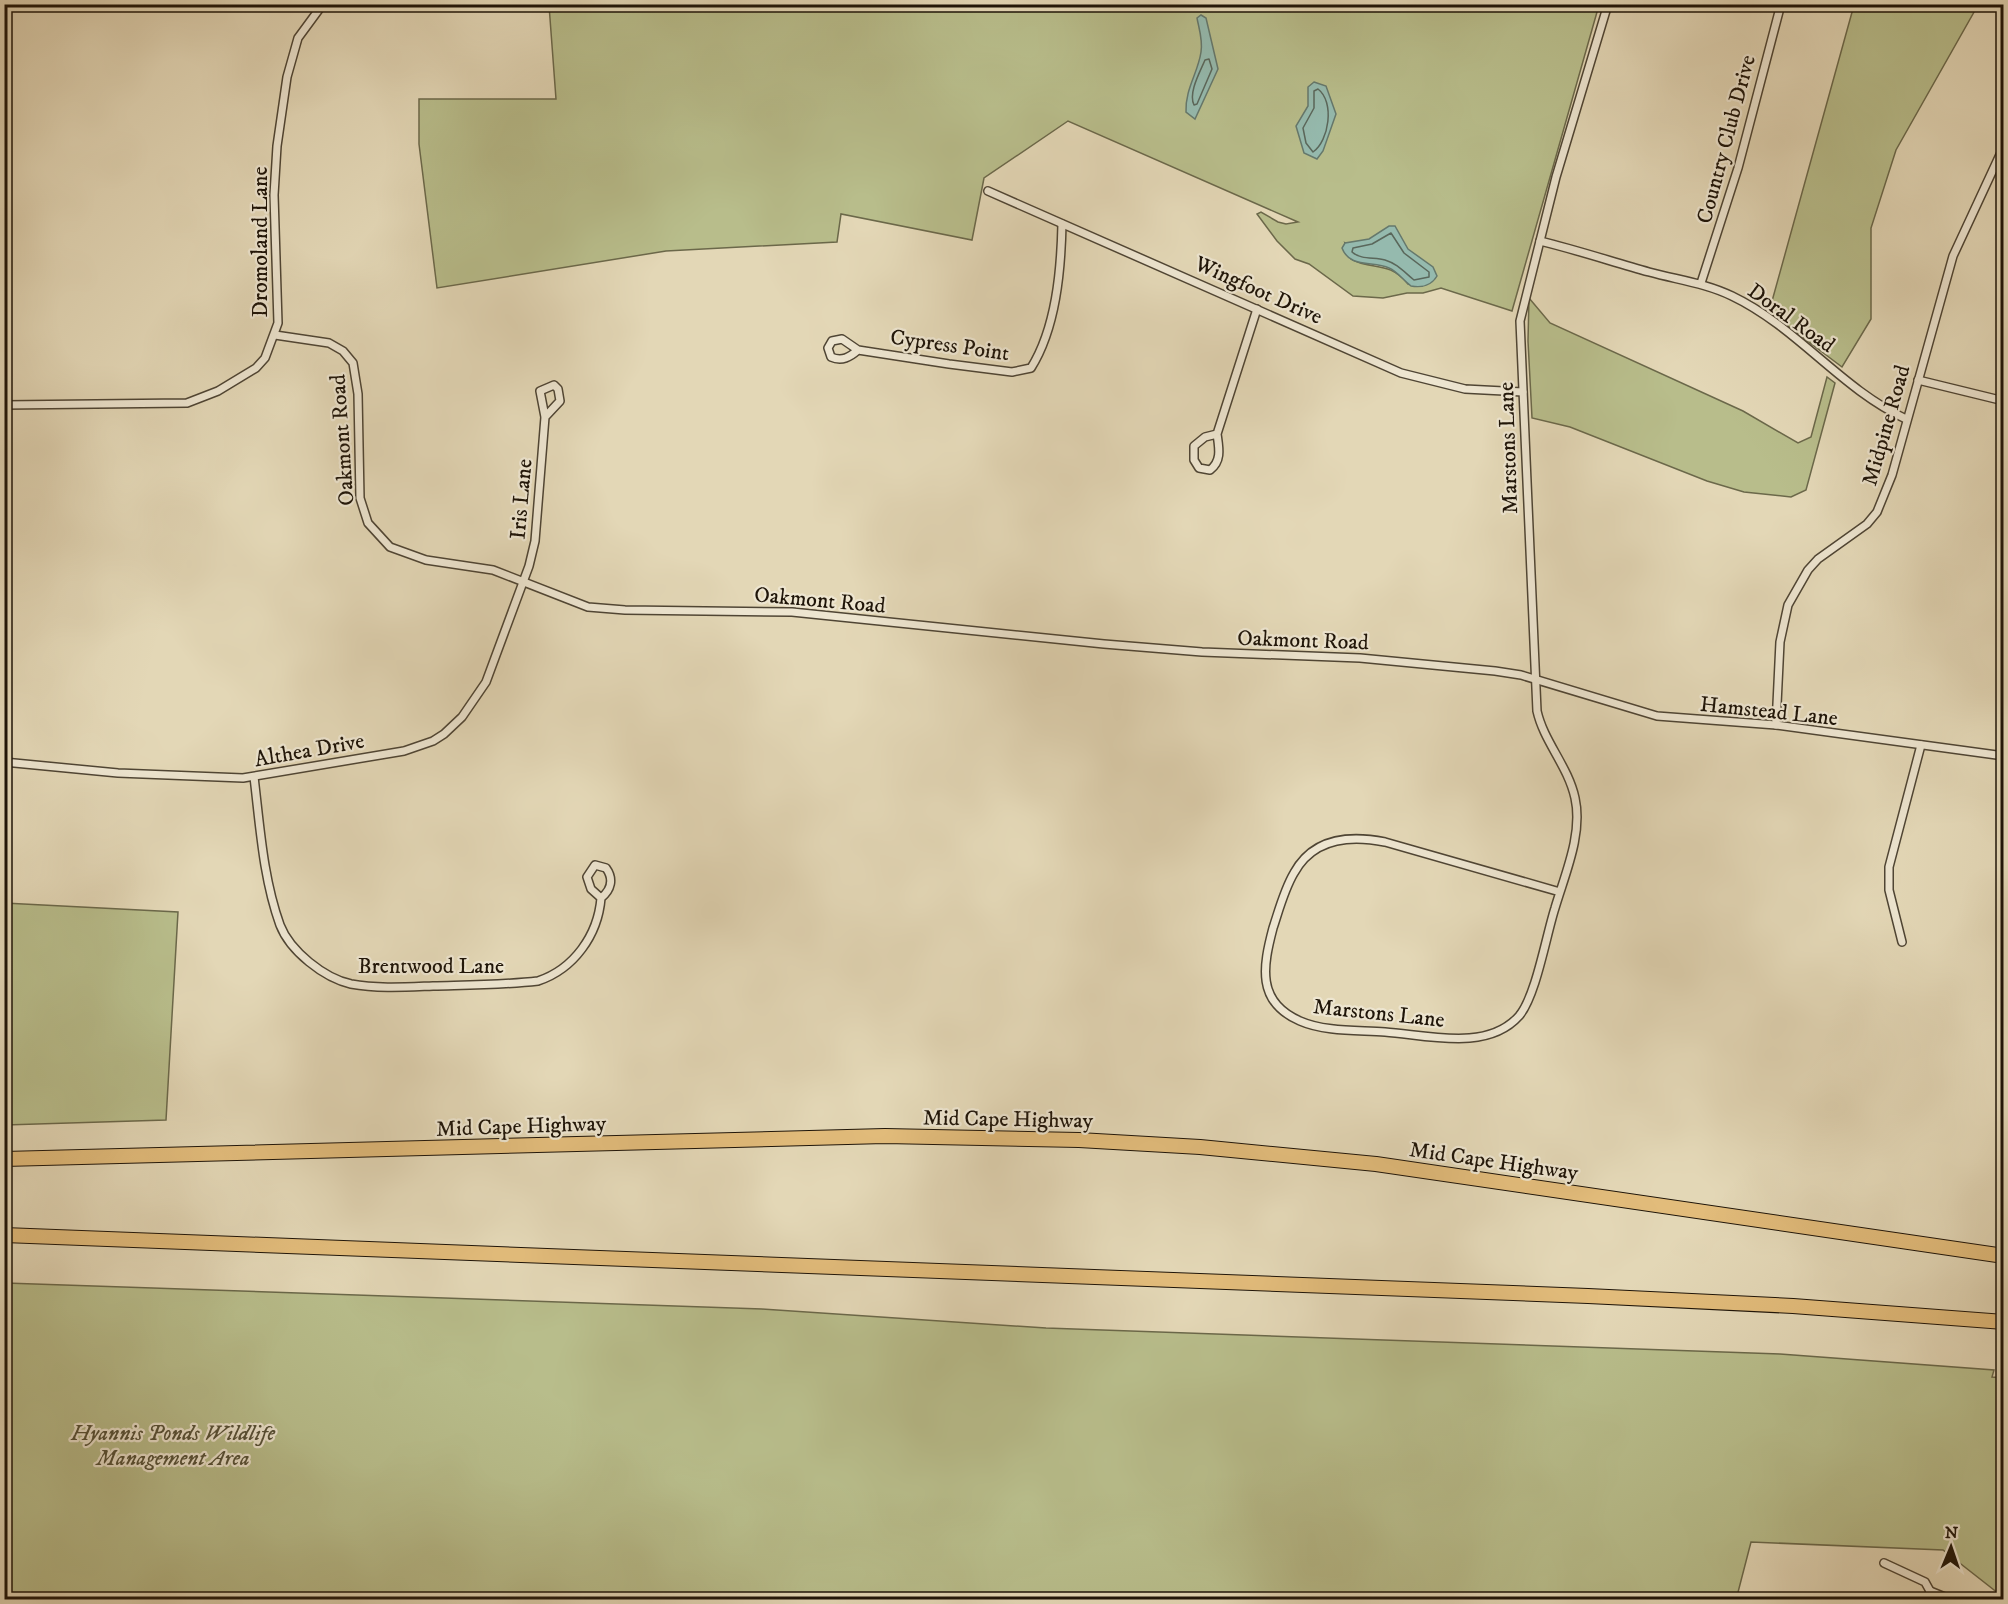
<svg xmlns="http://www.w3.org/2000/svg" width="2008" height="1604" font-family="'IM FELL DW Pica',serif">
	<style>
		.green { fill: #b8bd8b; stroke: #6b684a; stroke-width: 1.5; fill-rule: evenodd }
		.water { fill: #95baae; stroke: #65786c; stroke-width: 1.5 }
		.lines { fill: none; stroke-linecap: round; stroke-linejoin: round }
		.shore { stroke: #5a675b; stroke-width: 1.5 }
		.minor-casing { stroke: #4f4534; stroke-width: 10 }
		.motorway-casing { stroke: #1e1408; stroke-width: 16 }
		.minor { stroke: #ede5d0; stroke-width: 7 }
		.motorway { stroke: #e2bc7b; stroke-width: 14 }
		.labels { text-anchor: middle; stroke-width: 4.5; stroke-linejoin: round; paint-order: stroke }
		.street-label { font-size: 22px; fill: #1e1408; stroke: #ede5d0 }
		.park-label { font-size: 22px; font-style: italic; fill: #544f36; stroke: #ede5d0 }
	</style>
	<rect width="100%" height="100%" fill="#e3d7b6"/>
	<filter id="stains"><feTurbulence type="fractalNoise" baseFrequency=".00333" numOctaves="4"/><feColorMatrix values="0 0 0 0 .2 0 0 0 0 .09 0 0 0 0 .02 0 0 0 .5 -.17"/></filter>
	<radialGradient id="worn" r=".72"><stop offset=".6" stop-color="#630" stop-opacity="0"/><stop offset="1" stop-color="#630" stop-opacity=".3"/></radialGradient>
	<!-- green -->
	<g class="green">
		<path d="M 549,5 L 1599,5 L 1512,311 L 1441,288 L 1423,293 L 1407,293 L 1383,298 L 1353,296 L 1309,264 L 1295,259 L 1277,241 L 1257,214 L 1261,212 L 1278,222 L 1286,224 L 1298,222 L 1068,121 L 984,178 L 972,240 L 841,214 L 837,242 L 666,251 L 437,288 L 419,144 L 419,99 L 556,99 ZM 1345,243 L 1423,286 L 1408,284 C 1388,260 1373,271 1351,259 Z"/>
		<path d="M 1854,5 L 1978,5 L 1896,150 L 1871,228 L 1871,319 L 1842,367 L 1769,312 Z"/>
		<path d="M 1529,298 L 1550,323 L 1743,411 L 1798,443 L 1811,437 L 1827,377 L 1835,383 L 1806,490 L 1791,497 L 1744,492 L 1707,481 L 1570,427 L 1532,418 L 1528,341 Z"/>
		<path d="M 4,903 L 178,912 L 166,1120 L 5,1125 Z"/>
		<path d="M 5,1283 L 762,1309 L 1046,1328 L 1780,1354 L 1994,1370 L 1992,1377 L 2004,1378 L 2003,1597 L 1943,1550 L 1751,1542 L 1736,1600 L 5,1599 Z"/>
	</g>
	<!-- water -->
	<g class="water">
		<path d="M 1201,15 L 1206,18 L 1218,69 L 1195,119 L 1186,112 C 1185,89 1198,73 1201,52 C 1203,40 1199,29 1197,18 Z"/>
		<path d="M 1314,82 L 1326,86 L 1336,114 L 1323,151 L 1317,159 L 1304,153 L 1296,126 L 1308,106 L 1308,87 Z"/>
		<path d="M 1389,226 L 1395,226 L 1408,249 L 1433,267 L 1437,276 C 1432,285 1422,288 1411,286 C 1403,280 1398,272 1389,268 C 1373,261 1349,268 1342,248 L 1345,243 L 1369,239 Z"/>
	</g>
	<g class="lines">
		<!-- shore -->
		<g class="shore">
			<path d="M 1209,59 L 1212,69 L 1197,104 L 1194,105 C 1188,93 1200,72 1205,60 Z"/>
			<path d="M 1318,89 C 1335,102 1329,141 1313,152 L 1306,143 L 1303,128 L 1314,108 L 1314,91 Z"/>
			<path d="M 1391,233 L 1404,253 L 1429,272 L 1429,277 L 1414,280 C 1404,272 1398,264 1385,260 C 1374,257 1361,260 1352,252 L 1353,248 L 1372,244 Z"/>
		</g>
		<defs>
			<g id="minor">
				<path d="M 988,191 L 1401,373 L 1465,389 L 1523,392"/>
				<path d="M 1540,241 C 1577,250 1613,262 1649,272 C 1678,280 1705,283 1732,296 C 1797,327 1841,389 1906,419"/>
				<path d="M 1701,283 L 1738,168 L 1781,4"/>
				<path d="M 275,335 L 329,343 L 343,351 L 353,363 L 358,394 L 360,498 L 368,523 L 390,547 L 426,560 L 493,570 L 588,607 L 625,610 L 792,612 L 1104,644 L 1202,652 L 1360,658 L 1495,671 L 1521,675 L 1657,716 L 1776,725 L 2004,756"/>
				<path d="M 858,350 C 850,357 842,362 831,357 L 828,348 L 832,341 L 842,339 L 858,350 L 949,364 L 1012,372 L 1031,368 C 1056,328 1061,271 1062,224"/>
				<path d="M 1918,380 L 2004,401"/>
				<path d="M 4,405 L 187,403 L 218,391 L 256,368 L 265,358 L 278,323 L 274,195 L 277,146 L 287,77 L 298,38 L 323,4"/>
				<path d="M 1217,434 L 1205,437 L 1194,446 L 1194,460 L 1199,468 L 1210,470 C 1222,461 1219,448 1217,434 L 1257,309"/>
				<path d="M 1776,725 L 1780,642 L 1788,605 L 1808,570 L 1818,559 L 1867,524 L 1877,512 L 1892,475 L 1953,256 L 2004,146"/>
				<path d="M 4,762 L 118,773 L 243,778 L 404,751 L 433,741 L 444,734 L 462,717 L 486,682 L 529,566 L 535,541 L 545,417 L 540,391 L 554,385 L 558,389 L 560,401 L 545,417"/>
				<path d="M 254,777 C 260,826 263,878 280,925 C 290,951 324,978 351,984 C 378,989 407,987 433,986 C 468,985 503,985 538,981 C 574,969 598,935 601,898 L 591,889 L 587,877 L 595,865 L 606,868 C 614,879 611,890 601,898"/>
				<path d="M 1560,892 L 1385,842 C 1350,835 1313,838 1294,873 C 1284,890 1279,910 1273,928 C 1263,966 1256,1002 1300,1021 C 1325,1032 1358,1030 1385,1032 C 1427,1035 1487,1052 1519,1016 C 1536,996 1546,936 1555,908 C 1565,874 1583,834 1575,798 C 1568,766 1544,742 1537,711 L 1520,321 L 1556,177 L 1608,4"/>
				<path d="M 1902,942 L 1889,890 L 1889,867 L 1921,745"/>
				<path d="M 1884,1563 L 1925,1582 L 1930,1591 L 1927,1600"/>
				<path d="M 1930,1591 L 1952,1600"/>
			</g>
			<g id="motorway">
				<path d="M 4,1159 L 885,1136 L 1079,1140 L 1200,1147 L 1376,1164 L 2004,1256"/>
				<path d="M 4,1235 L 1588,1296 L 1793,1306 L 2004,1322"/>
			</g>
		</defs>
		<!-- minor casing -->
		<use href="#minor" class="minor-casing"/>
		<!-- motorway casing -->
		<use href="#motorway" class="motorway-casing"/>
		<!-- minor -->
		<use href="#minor" class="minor"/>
		<!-- motorway -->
		<use href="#motorway" class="motorway"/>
	</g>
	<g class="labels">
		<!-- street labels -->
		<g class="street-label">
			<text transform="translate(1725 139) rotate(-75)" y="8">Country Club Drive</text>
			<text transform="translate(259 242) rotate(-90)" y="8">Dromoland Lane</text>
			<text transform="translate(1259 289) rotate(24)" y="8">Wingfoot Drive</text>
			<text transform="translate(1792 317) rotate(36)" y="8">Doral Road</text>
			<text transform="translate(950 344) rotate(8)" y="8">Cypress Point</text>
			<text transform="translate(1885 425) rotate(-74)" y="8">Midpine Road</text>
			<text transform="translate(341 440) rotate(-94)" y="8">Oakmont Road</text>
			<text transform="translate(1507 448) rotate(-92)" y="8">Marstons Lane</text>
			<text transform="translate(520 499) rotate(-85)" y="8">Iris Lane</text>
			<text transform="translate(820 599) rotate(5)" y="8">Oakmont Road</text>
			<text transform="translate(1303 639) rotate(2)" y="8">Oakmont Road</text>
			<text transform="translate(1769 710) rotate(6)" y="8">Hamstead Lane</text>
			<text transform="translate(309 749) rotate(-10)" y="8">Althea Drive</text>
			<text x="431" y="973">Brentwood Lane</text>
			<text transform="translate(1379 1012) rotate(6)" y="8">Marstons Lane</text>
			<text transform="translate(1008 1118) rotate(1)" y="8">Mid Cape Highway</text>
			<text transform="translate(521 1125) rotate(-2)" y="8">Mid Cape Highway</text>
			<text transform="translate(1494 1160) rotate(8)" y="8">Mid Cape Highway</text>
		</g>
		<!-- park labels -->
		<g class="park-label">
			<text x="173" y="1440">Hyannis Ponds Wildlife<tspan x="173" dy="25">Management Area</tspan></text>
		</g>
	</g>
	<!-- margin -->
	<rect width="2008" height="1604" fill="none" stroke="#e3d7b6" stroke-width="24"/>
	<rect x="6" y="6" width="1996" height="1592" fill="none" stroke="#1e1408" stroke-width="3"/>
	<rect x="12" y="12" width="1984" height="1580" fill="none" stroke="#1e1408" stroke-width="1.5"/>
	<!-- north arrow -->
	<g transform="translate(1951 1547) rotate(2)" stroke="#ede5d0" stroke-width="4.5" paint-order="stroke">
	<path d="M0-4.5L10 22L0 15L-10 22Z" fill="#1e1408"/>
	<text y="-9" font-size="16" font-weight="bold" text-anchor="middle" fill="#1e1408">N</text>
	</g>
	<rect width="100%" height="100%" filter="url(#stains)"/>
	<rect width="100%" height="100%" fill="url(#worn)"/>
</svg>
